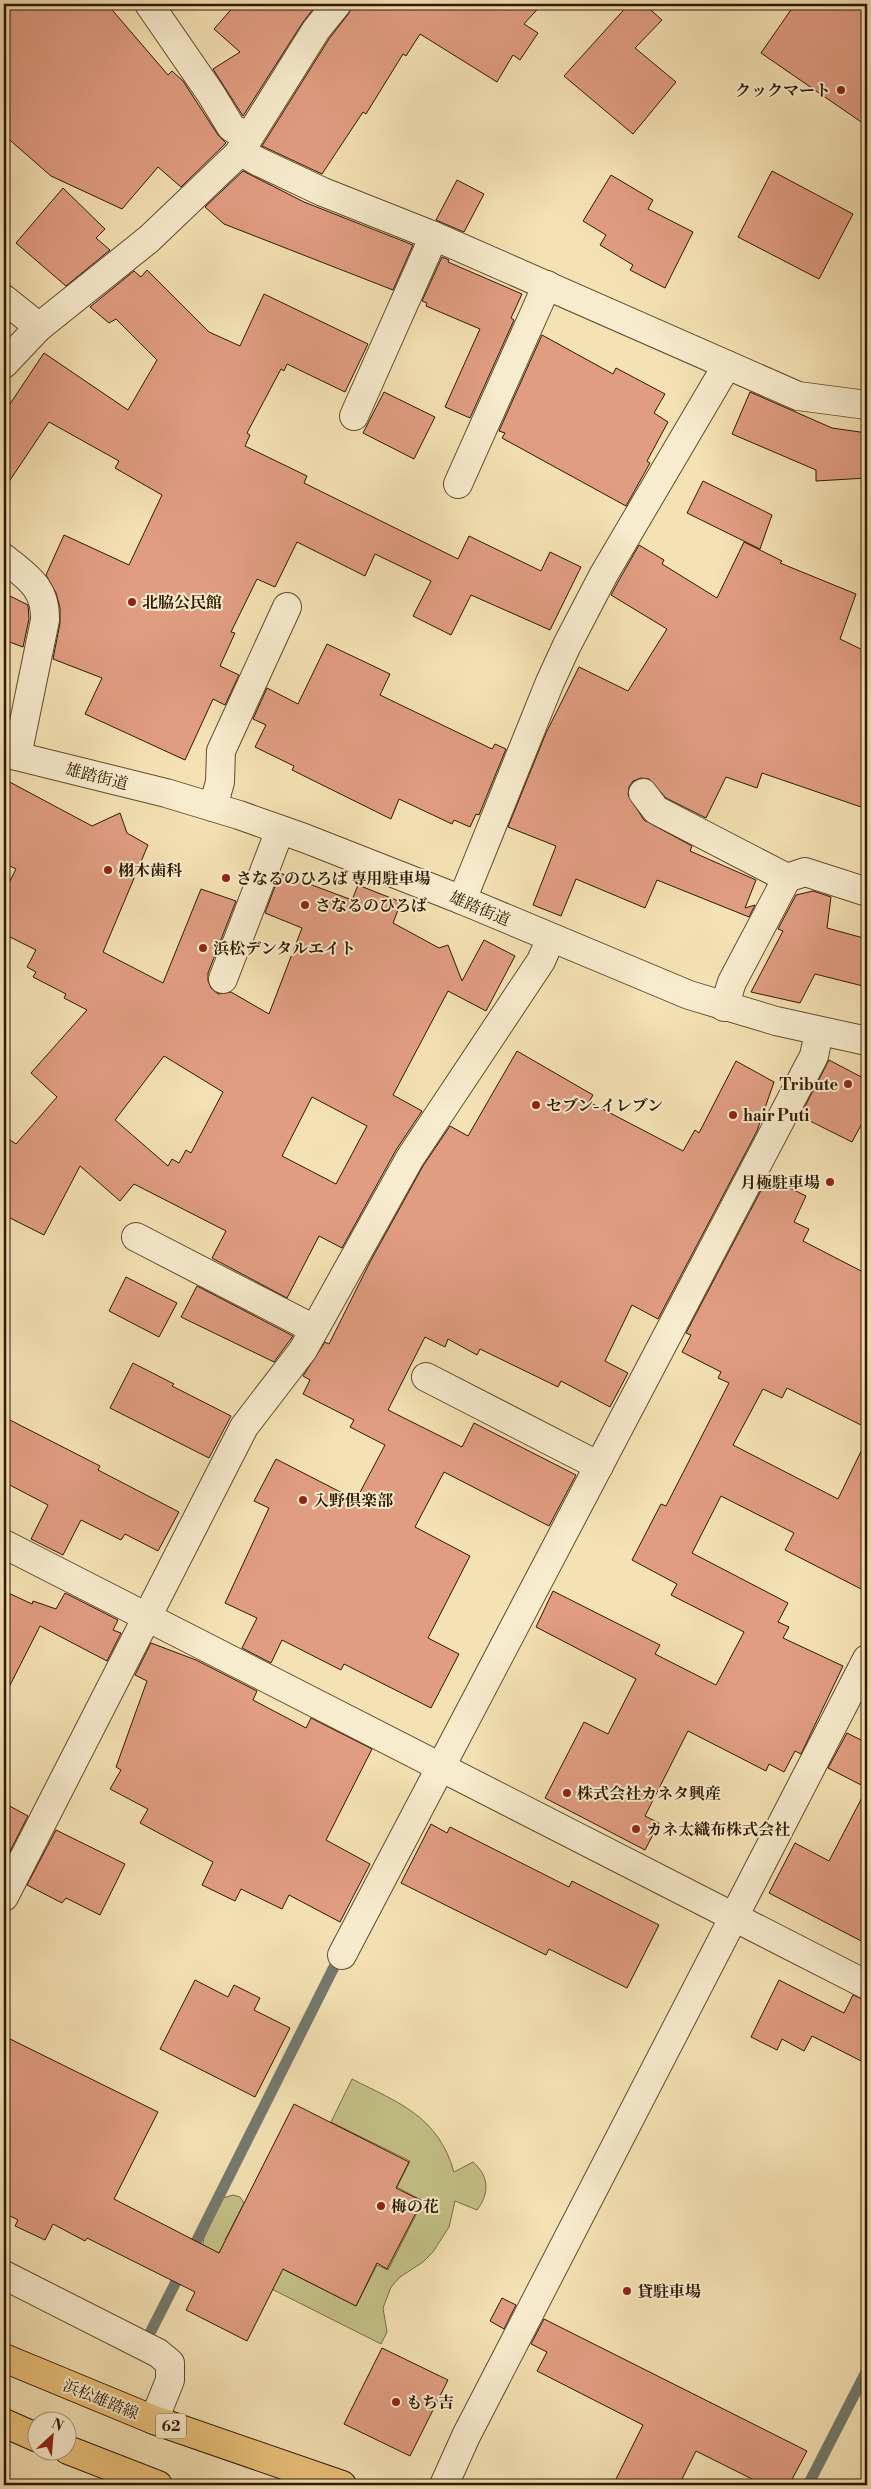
<svg xmlns="http://www.w3.org/2000/svg" width="871" height="2489" font-family="'Libre Bodoni','Noto Serif JP',serif">
	<style>
		.green { fill: #c4c187; stroke: #7a6c44 }
		.lines { fill: none; stroke-linecap: round; stroke-linejoin: round }
		.stream { stroke: #737a6e; stroke-width: 11 }
		.building { fill: #e19d82; stroke: #2f1800; fill-rule: evenodd }
		.minor-casing { stroke: #604a2d; stroke-width: 30 }
		.major-casing { stroke: #2f1800; stroke-width: 30 }
		.minor { stroke: #f8ecce; stroke-width: 28 }
		.major { stroke: #eac17a; stroke-width: 28 }
		.poi-dot { fill: #8f2418; stroke: #f8ecce; stroke-width: 2 }
		.labels { text-anchor: middle; stroke-width: 4; stroke-linejoin: round; paint-order: stroke }
		.shield { fill: #f8ecce; stroke: #6b583e; stroke-width: 1 }
		.shield-label { font-size: 15px; font-weight: bold; fill: #2f1800 }
		.poi-label { font-size: 16px; font-weight: bold; fill: #2f1800; stroke: #f8ecce; text-anchor: start }
		.street-label { font-size: 16px; fill: #2f1800; stroke: #f8ecce }
	</style>
	<rect width="100%" height="100%" fill="#f5e2b4"/>
	<filter id="stains"><feTurbulence type="fractalNoise" baseFrequency=".004" numOctaves="4"/><feColorMatrix values="0 0 0 0 .2 0 0 0 0 .09 0 0 0 0 .02 0 0 0 .5 -.17"/></filter>
	<radialGradient id="worn" r=".72"><stop offset=".6" stop-color="#630" stop-opacity="0"/><stop offset="1" stop-color="#630" stop-opacity=".3"/></radialGradient>
	<!-- green -->
	<path class="green" d="M 352,2079 C 399,2103 438,2116 454,2172 L 473,2162 C 489,2176 490,2193 477,2210 L 455,2201 L 449,2227 L 433,2252 L 423,2262 L 400,2277 L 391,2287 L 383,2308 L 387,2332 L 381,2344 L 210,2258 L 202,2250 L 204,2237 L 223,2198 L 233,2195 L 240,2197 L 244,2203 L 225,2240 L 356,2306 L 377,2265 L 388,2270 L 423,2201 L 397,2187 L 410,2161 L 331,2122 Z"/>
	<g class="lines">
		<!-- stream -->
		<g class="stream">
			<path d="M 190,2254 L 335,1965"/>
			<path d="M 151,2331 L 183,2268"/>
			<path d="M 808,2485 L 867,2370"/>
		</g>
	</g>
	<!-- building -->
	<g class="building">
		<path d="M 4,4 L 107,4 L 168,75 L 172,71 L 183,81 L 218,135 L 226,143 L 181,187 L 158,167 L 122,209 L 51,176 L 4,135 Z"/>
		<path d="M 236,4 L 317,4 L 303,22 L 243,116 L 213,69 L 240,52 L 214,29 Z"/>
		<path d="M 352,4 L 542,4 L 524,24 L 538,33 L 520,60 L 513,55 L 497,82 L 420,34 L 406,56 L 403,54 L 366,114 L 363,112 L 322,174 L 262,146 L 329,39 L 349,13 Z"/>
		<path d="M 629,4 L 644,4 L 662,20 L 635,48 L 676,82 L 633,134 L 564,76 Z"/>
		<path d="M 795,4 L 867,4 L 867,126 L 761,53 Z"/>
		<path d="M 243,171 L 304,202 L 413,245 L 393,290 L 224,224 L 205,207 Z"/>
		<path d="M 772,171 L 853,214 L 819,279 L 738,237 Z"/>
		<path d="M 611,175 L 653,200 L 648,209 L 693,232 L 665,288 L 630,270 L 633,265 L 600,245 L 606,235 L 583,221 Z"/>
		<path d="M 457,180 L 484,194 L 464,232 L 436,220 Z"/>
		<path d="M 63,188 L 105,229 L 96,238 L 110,250 L 66,286 L 16,243 Z"/>
		<path d="M 442,257 L 449,260 L 448,262 L 522,294 L 511,318 L 514,320 L 470,418 L 445,407 L 480,329 L 426,306 L 427,303 L 422,301 Z"/>
		<path d="M 147,270 L 209,332 L 240,346 L 264,294 L 368,344 L 345,392 L 287,364 L 284,371 L 281,369 L 247,433 L 250,435 L 245,446 L 307,476 L 304,483 L 458,559 L 469,536 L 541,571 L 550,552 L 581,567 L 550,630 L 471,595 L 451,635 L 413,616 L 431,581 L 375,554 L 365,576 L 297,542 L 275,587 L 257,579 L 231,632 L 235,633 L 220,666 L 239,675 L 225,705 L 213,699 L 185,760 L 85,714 L 102,678 L 53,659 L 60,623 L 60,608 L 56,593 L 46,575 L 64,535 L 129,565 L 162,495 L 115,468 L 119,461 L 49,422 L 4,489 L 4,413 L 44,353 L 128,410 L 157,360 L 116,319 L 109,323 L 90,307 L 134,271 L 141,277 Z"/>
		<path d="M 542,335 L 613,374 L 616,368 L 665,394 L 654,413 L 668,422 L 647,461 L 650,463 L 626,506 L 502,438 L 505,433 L 499,431 Z"/>
		<path d="M 384,392 L 435,417 L 414,459 L 363,433 Z"/>
		<path d="M 750,392 L 832,428 L 867,433 L 867,478 L 816,481 L 816,470 L 732,434 Z"/>
		<path d="M 703,481 L 772,515 L 760,549 L 687,513 Z"/>
		<path d="M 744,542 L 782,561 L 780,563 L 856,594 L 840,639 L 867,652 L 867,788 L 861,807 L 762,773 L 757,788 L 726,777 L 706,818 L 666,798 L 649,779 L 641,778 L 633,781 L 629,787 L 628,795 L 644,820 L 692,846 L 690,851 L 756,880 L 745,908 L 755,905 L 749,917 L 657,880 L 645,908 L 576,879 L 561,916 L 533,905 L 556,846 L 508,827 L 546,733 L 579,667 L 628,691 L 667,629 L 611,595 L 618,582 L 639,545 L 664,560 L 662,564 L 717,598 Z"/>
		<path d="M 4,593 L 28,605 L 29,619 L 23,647 L 4,640 Z"/>
		<path d="M 327,644 L 390,674 L 380,695 L 492,749 L 495,744 L 506,749 L 479,815 L 476,814 L 470,827 L 454,820 L 452,824 L 399,799 L 391,819 L 292,770 L 294,766 L 255,747 L 266,725 L 253,719 L 267,688 L 298,704 Z"/>
		<path d="M 4,779 L 92,826 L 120,813 L 127,833 L 148,845 L 103,952 L 163,983 L 201,889 L 236,901 L 208,973 L 208,981 L 211,988 L 218,994 L 231,992 L 269,1014 L 302,928 L 265,913 L 280,873 L 352,900 L 358,885 L 401,902 L 393,923 L 439,948 L 448,945 L 462,981 L 484,940 L 515,956 L 486,1011 L 448,991 L 393,1095 L 422,1111 L 396,1150 L 342,1248 L 319,1236 L 287,1298 L 212,1258 L 226,1231 L 134,1184 L 120,1201 L 80,1166 L 44,1235 L 4,1215 L 4,1136 L 16,1144 L 57,1097 L 31,1073 L 87,1010 L 64,998 L 66,994 L 33,977 L 36,972 L 27,967 L 36,950 L 4,934 L 4,893 L 16,869 L 4,863 ZM 164,1056 L 223,1092 L 191,1153 L 186,1150 L 179,1163 L 172,1159 L 168,1166 L 115,1120 ZM 312,1097 L 367,1126 L 336,1184 L 282,1156 Z"/>
		<path d="M 813,891 L 831,897 L 827,928 L 867,939 L 867,971 L 863,986 L 815,974 L 800,1003 L 751,992 L 783,931 L 778,929 L 796,895 Z"/>
		<path d="M 517,1051 L 593,1095 L 589,1102 L 683,1151 L 695,1130 L 699,1133 L 736,1061 L 774,1082 L 757,1131 L 658,1319 L 632,1305 L 605,1361 L 628,1373 L 610,1407 L 561,1381 L 558,1387 L 480,1349 L 477,1355 L 448,1339 L 445,1347 L 425,1337 L 388,1410 L 462,1447 L 474,1423 L 576,1475 L 549,1526 L 444,1472 L 415,1527 L 470,1556 L 428,1638 L 459,1654 L 431,1708 L 344,1664 L 341,1670 L 282,1640 L 271,1663 L 242,1648 L 257,1618 L 225,1603 L 269,1508 L 254,1501 L 276,1459 L 356,1500 L 385,1445 L 350,1427 L 354,1420 L 303,1394 L 310,1380 L 303,1376 L 325,1342 L 329,1344 L 370,1262 L 423,1166 L 450,1126 L 468,1136 Z"/>
		<path d="M 829,1060 L 867,1080 L 867,1114 L 852,1142 L 800,1116 Z"/>
		<path d="M 768,1177 L 806,1196 L 794,1222 L 809,1229 L 803,1241 L 867,1274 L 867,1428 L 787,1388 L 782,1398 L 763,1389 L 733,1445 L 838,1499 L 867,1439 L 867,1592 L 785,1550 L 794,1533 L 721,1496 L 692,1553 L 788,1603 L 778,1622 L 789,1627 L 783,1638 L 843,1666 L 801,1754 L 795,1751 L 784,1772 L 769,1764 L 766,1771 L 688,1731 L 645,1816 L 659,1823 L 645,1850 L 545,1798 L 584,1722 L 608,1734 L 636,1679 L 536,1627 L 553,1591 L 660,1645 L 655,1654 L 716,1685 L 744,1632 L 671,1595 L 677,1584 L 632,1560 L 661,1504 L 666,1506 L 729,1383 L 718,1378 L 721,1372 L 682,1352 L 691,1335 L 686,1333 Z"/>
		<path d="M 126,1277 L 177,1303 L 159,1337 L 109,1311 Z"/>
		<path d="M 197,1286 L 293,1336 L 274,1362 L 181,1317 Z"/>
		<path d="M 133,1363 L 174,1384 L 172,1386 L 231,1416 L 209,1458 L 110,1408 Z"/>
		<path d="M 4,1417 L 100,1466 L 98,1470 L 179,1512 L 158,1551 L 125,1534 L 121,1540 L 81,1520 L 63,1555 L 31,1539 L 48,1505 L 4,1482 Z"/>
		<path d="M 4,1591 L 32,1604 L 33,1601 L 56,1609 L 65,1593 L 118,1620 L 113,1630 L 121,1633 L 107,1661 L 40,1626 L 4,1697 Z"/>
		<path d="M 151,1643 L 196,1660 L 257,1691 L 253,1700 L 306,1728 L 311,1718 L 372,1749 L 326,1840 L 370,1864 L 340,1922 L 289,1895 L 282,1909 L 241,1889 L 235,1901 L 202,1885 L 213,1862 L 140,1823 L 148,1809 L 110,1789 L 121,1770 L 116,1767 L 147,1681 L 135,1675 Z"/>
		<path d="M 847,1733 L 867,1743 L 867,1944 L 769,1893 L 795,1843 L 829,1861 L 867,1788 L 828,1768 Z"/>
		<path d="M 4,1803 L 28,1816 L 4,1863 Z"/>
		<path d="M 431,1824 L 447,1833 L 450,1827 L 569,1887 L 572,1881 L 659,1925 L 627,1988 L 549,1949 L 546,1955 L 401,1883 Z"/>
		<path d="M 56,1830 L 125,1864 L 100,1915 L 66,1898 L 62,1903 L 27,1885 Z"/>
		<path d="M 195,1980 L 228,1997 L 234,1985 L 260,1998 L 254,2010 L 290,2028 L 255,2097 L 160,2049 Z"/>
		<path d="M 779,1980 L 844,2013 L 853,1995 L 867,2001 L 867,2064 L 812,2036 L 804,2051 L 782,2039 L 777,2050 L 751,2037 Z"/>
		<path d="M 4,2036 L 158,2112 L 114,2199 L 219,2253 L 294,2104 L 409,2162 L 396,2188 L 422,2201 L 387,2269 L 377,2263 L 356,2306 L 283,2269 L 247,2341 L 186,2310 L 195,2292 L 87,2238 L 85,2241 L 53,2224 L 45,2240 L 15,2226 L 18,2220 L 4,2213 Z"/>
		<path d="M 502,2298 L 516,2305 L 504,2329 L 490,2321 Z"/>
		<path d="M 544,2319 L 807,2451 L 789,2485 L 764,2485 L 696,2451 L 679,2485 L 613,2485 L 643,2425 L 537,2371 L 547,2352 L 531,2344 Z"/>
		<path d="M 382,2348 L 448,2380 L 410,2456 L 344,2424 Z"/>
	</g>
	<g class="lines">
		<defs>
			<g id="minor">
				<path d="M 149,4 L 211,94 L 231,127 L 248,138"/>
				<path d="M 240,151 L 257,161 L 323,192 L 434,236 L 798,396 L 867,405"/>
				<path d="M 4,299 L 39,327"/>
				<path d="M 4,364 L 39,327 L 149,239 L 239,153 L 316,30 L 337,4"/>
				<path d="M 354,416 L 434,236"/>
				<path d="M 458,484 L 547,285"/>
				<path d="M 4,558 C 27,577 46,587 45,620 L 17,756"/>
				<path d="M 4,753 L 166,793 L 239,815 L 304,838 L 462,900 L 689,995 L 776,1021 L 867,1041"/>
				<path d="M 643,793 L 656,810 L 787,878"/>
				<path d="M 213,807 L 220,782 L 221,751 L 287,607"/>
				<path d="M 462,900 L 550,682 L 567,645 L 604,574 L 727,365"/>
				<path d="M 223,979 L 280,830"/>
				<path d="M 724,1007 L 732,982 L 787,878 L 805,872 L 867,892"/>
				<path d="M 136,1237 L 314,1329"/>
				<path d="M 426,1377 L 599,1466"/>
				<path d="M 4,1544 L 867,1985"/>
				<path d="M 4,1897 L 244,1427 L 303,1350 L 410,1158 L 541,961 L 551,938"/>
				<path d="M 342,1955 L 814,1056 L 819,1032"/>
				<path d="M 4,2275 L 158,2353 L 170,2363 L 170,2380 L 154,2420"/>
				<path d="M 444,2485 L 466,2436 L 867,1659"/>
			</g>
			<g id="major">
				<path d="M 4,2358 L 154,2420 L 342,2485"/>
				<path d="M 4,2423 L 38,2438"/>
				<path d="M 68,2450 L 158,2485"/>
			</g>
		</defs>
		<!-- minor casing -->
		<use href="#minor" class="minor-casing"/>
		<!-- major casing -->
		<use href="#major" class="major-casing"/>
		<!-- minor -->
		<use href="#minor" class="minor"/>
		<!-- major -->
		<use href="#major" class="major"/>
	</g>
	<!-- markers -->
	<g class="poi-dot">
		<circle cx="841" cy="90" r="5"/>
		<circle cx="132" cy="602" r="5"/>
		<circle cx="108" cy="870" r="5"/>
		<circle cx="226" cy="878" r="5"/>
		<circle cx="305" cy="905" r="5"/>
		<circle cx="203" cy="948" r="5"/>
		<circle cx="848" cy="1084" r="5"/>
		<circle cx="536" cy="1105" r="5"/>
		<circle cx="733" cy="1115" r="5"/>
		<circle cx="830" cy="1182" r="5"/>
		<circle cx="303" cy="1500" r="5"/>
		<circle cx="567" cy="1793" r="5"/>
		<circle cx="636" cy="1829" r="5"/>
		<circle cx="381" cy="2206" r="5"/>
		<circle cx="627" cy="2291" r="5"/>
		<circle cx="396" cy="2402" r="5"/>
	</g>
	<g class="labels">
		<!-- shield labels -->
		<rect class="shield" x="156" y="2413.5" width="30" height="25" rx="4"/>
		<g class="shield-label">
			<text x="171" y="2431">62</text>
		</g>
		<!-- poi labels -->
		<g class="poi-label">
			<text x="831" y="96" text-anchor="end">クックマート</text>
			<text x="142" y="608">北脇公民館</text>
			<text x="118" y="876">栩木歯科</text>
			<text x="236" y="884">さなるのひろば 専用駐車場</text>
			<text x="315" y="911">さなるのひろば</text>
			<text x="213" y="954">浜松デンタルエイト</text>
			<text x="838" y="1090" text-anchor="end">Tribute</text>
			<text x="546" y="1111">セブン-イレブン</text>
			<text x="743" y="1121">hair Puti</text>
			<text x="820" y="1188" text-anchor="end">月極駐車場</text>
			<text x="313" y="1506">入野倶楽部</text>
			<text x="577" y="1799">株式会社カネタ興産</text>
			<text x="646" y="1835">カネ太織布株式会社</text>
			<text x="391" y="2212">梅の花</text>
			<text x="637" y="2297">貸駐車場</text>
			<text x="406" y="2408">もち吉</text>
		</g>
		<!-- street labels -->
		<g class="street-label">
			<text transform="translate(97 776) rotate(14)" y="6">雄踏街道</text>
			<text transform="translate(480 908) rotate(23)" y="6">雄踏街道</text>
			<text transform="translate(101 2399) rotate(22)" y="6">浜松雄踏線</text>
		</g>
	</g>
	<!-- margin -->
	<rect width="871" height="2489" fill="none" stroke="#f5e2b4" stroke-width="20"/>
	<rect x="5" y="5" width="861" height="2479" fill="none" stroke="#2f1800" stroke-width="2.5"/>
	<rect x="10" y="10" width="851" height="2469" fill="none" stroke="#2f1800"/>
	<!-- north arrow -->
	<g transform="translate(52 2436) rotate(26)"><circle r="24" fill="#f8ecce" stroke="#a8977c"/>
	<path d="M0-4L9 19L0 12L-9 19Z" fill="#8f2418"/>
	<text y="-8" font-size="14" font-weight="bold" text-anchor="middle" fill="#2f1800">N</text>
	</g>
	<rect width="100%" height="100%" filter="url(#stains)"/>
	<rect width="100%" height="100%" fill="url(#worn)"/>
</svg>
